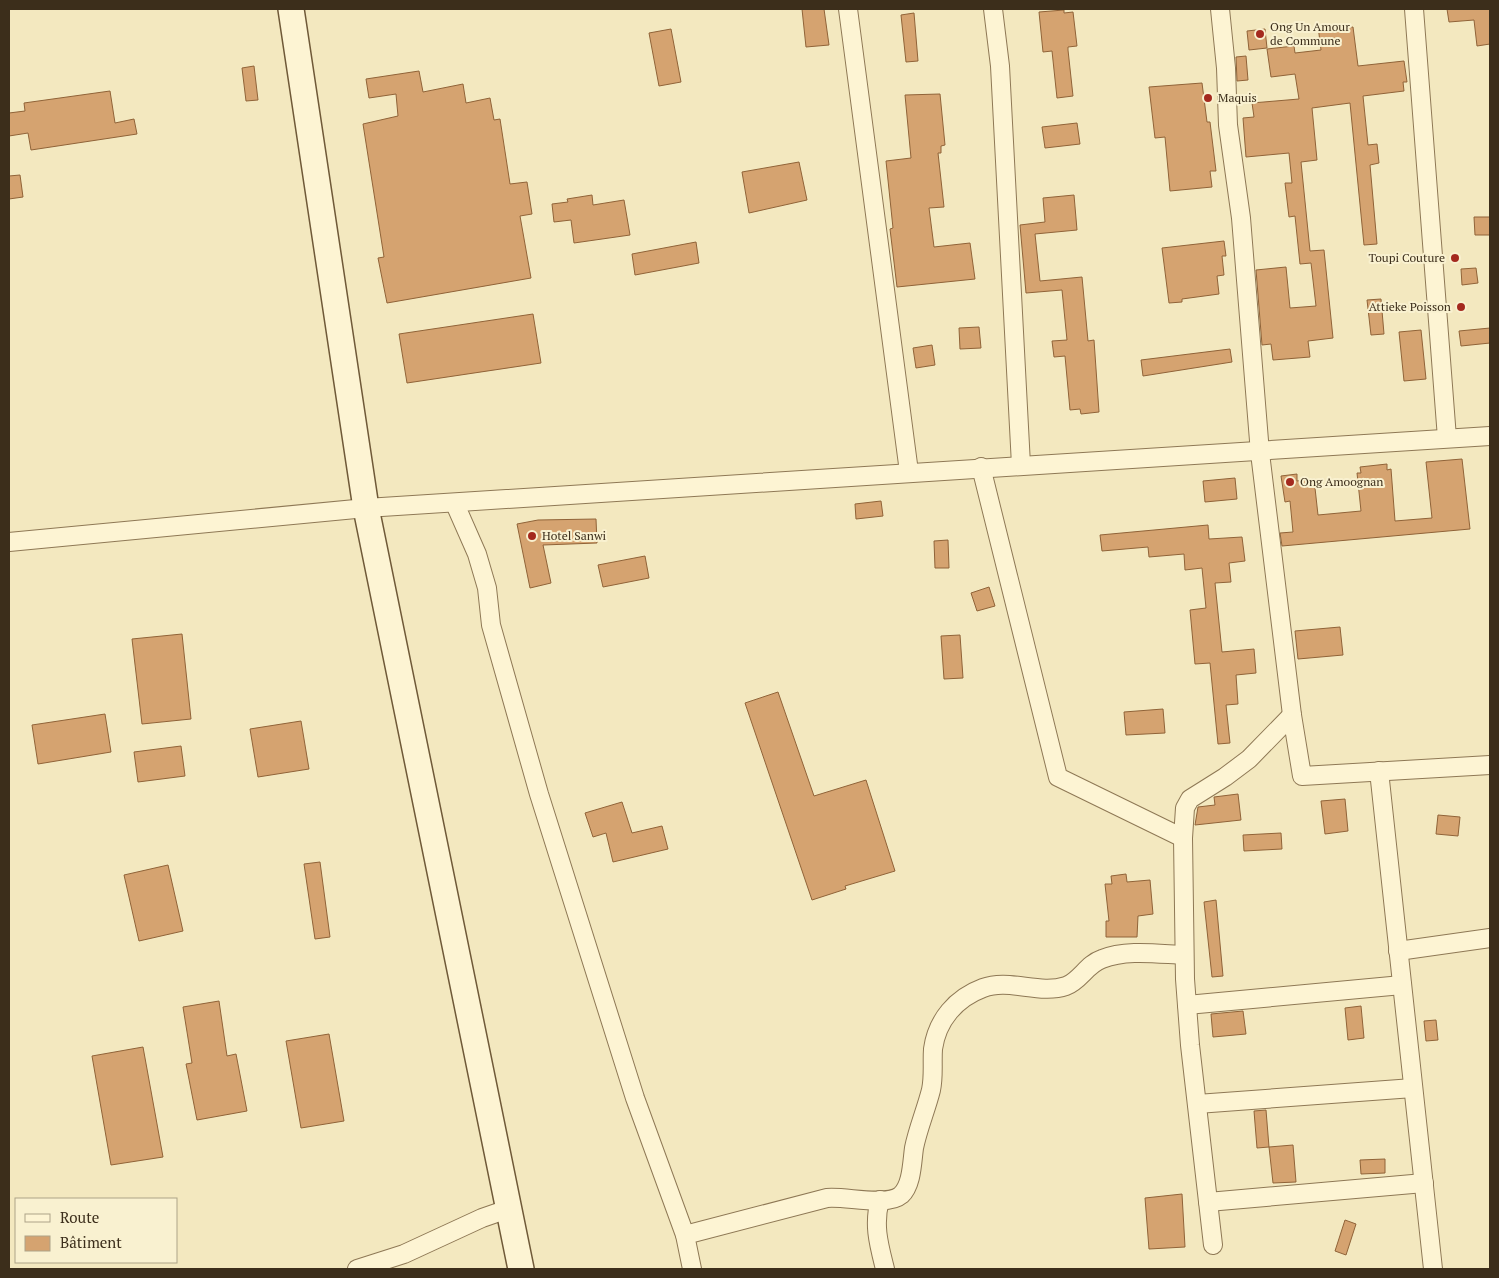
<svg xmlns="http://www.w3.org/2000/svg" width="1499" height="1278" font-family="'PT Serif',serif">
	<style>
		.building { fill: #d5a370; stroke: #906338 }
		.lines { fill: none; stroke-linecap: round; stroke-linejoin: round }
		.street-casing { stroke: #8e7855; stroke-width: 20 }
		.secondary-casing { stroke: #6f5938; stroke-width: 28 }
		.street { stroke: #fdf4d3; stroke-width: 18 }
		.secondary { stroke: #fdf4d3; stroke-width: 25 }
		.poi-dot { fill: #a4291e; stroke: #f9f1d0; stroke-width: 2 }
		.labels { text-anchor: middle; stroke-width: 4; stroke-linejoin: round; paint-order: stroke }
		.poi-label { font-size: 12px; fill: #3c2e1b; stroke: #f9f1d0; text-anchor: start }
	</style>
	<rect width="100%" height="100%" fill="#f3e8bf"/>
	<!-- building -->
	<g class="building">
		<path d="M 802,9 L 824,9 L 829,45 L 806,47 Z"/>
		<path d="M 1447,9 L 1490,9 L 1490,44 L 1477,46 L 1474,20 L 1449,22 Z"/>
		<path d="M 1064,10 L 1064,13 L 1073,12 L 1077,46 L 1068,47 L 1068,50 L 1073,96 L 1057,98 L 1052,51 L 1043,52 L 1039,12 Z"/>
		<path d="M 914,13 L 918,61 L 906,62 L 901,15 Z"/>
		<path d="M 1329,25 L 1330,29 L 1353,27 L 1358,66 L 1404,61 L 1407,82 L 1403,82 L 1404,91 L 1363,96 L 1368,145 L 1377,144 L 1379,163 L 1370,165 L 1377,244 L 1364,245 L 1350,103 L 1312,108 L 1317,160 L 1301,162 L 1310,251 L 1324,250 L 1333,338 L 1308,341 L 1310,357 L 1273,360 L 1271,344 L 1262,345 L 1256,270 L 1286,267 L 1290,308 L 1316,306 L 1311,263 L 1300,264 L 1295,216 L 1289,217 L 1285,183 L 1292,183 L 1289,153 L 1246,157 L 1243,118 L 1254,117 L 1252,103 L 1299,99 L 1295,74 L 1271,77 L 1267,49 L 1294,46 L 1295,53 L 1321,50 L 1318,26 Z"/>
		<path d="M 671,29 L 681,82 L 659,86 L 649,33 Z"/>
		<path d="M 1265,29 L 1267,48 L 1249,50 L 1247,31 Z"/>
		<path d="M 1246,56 L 1248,80 L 1237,81 L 1236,57 Z"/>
		<path d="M 254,66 L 258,100 L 246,101 L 242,68 Z"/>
		<path d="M 419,71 L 423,92 L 463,84 L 466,103 L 490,98 L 494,120 L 500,119 L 510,184 L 527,182 L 532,214 L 520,216 L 531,278 L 387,303 L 378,258 L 384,257 L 363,124 L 398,116 L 396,94 L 369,98 L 366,79 Z"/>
		<path d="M 1202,83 L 1207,122 L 1210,122 L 1216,171 L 1210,171 L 1212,187 L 1170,191 L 1165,137 L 1155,138 L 1149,87 Z"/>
		<path d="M 110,91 L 115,123 L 134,119 L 137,134 L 31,150 L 28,133 L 9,136 L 9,113 L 25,111 L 24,103 Z"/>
		<path d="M 940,94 L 945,145 L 941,146 L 941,153 L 938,153 L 944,207 L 929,208 L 934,247 L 970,243 L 975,279 L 897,287 L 890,229 L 893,228 L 886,161 L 911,158 L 905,95 Z"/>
		<path d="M 1077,123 L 1080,144 L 1045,148 L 1042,127 Z"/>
		<path d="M 799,162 L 807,200 L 749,213 L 742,172 Z"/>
		<path d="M 20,175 L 23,197 L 9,199 L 9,176 Z"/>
		<path d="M 592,195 L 593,205 L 624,200 L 630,235 L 574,243 L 571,220 L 554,222 L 552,204 L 568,202 L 567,199 Z"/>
		<path d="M 1074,195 L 1077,230 L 1035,234 L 1040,281 L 1082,277 L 1088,341 L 1094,340 L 1099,412 L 1081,414 L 1080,409 L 1070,410 L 1065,356 L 1054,357 L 1052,341 L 1067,340 L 1062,290 L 1026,293 L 1020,225 L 1045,222 L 1043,198 Z"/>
		<path d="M 1474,217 L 1490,217 L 1490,235 L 1475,235 Z"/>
		<path d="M 1224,241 L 1226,256 L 1222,256 L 1224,275 L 1217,276 L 1219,294 L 1182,299 L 1182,302 L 1169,303 L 1162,248 Z"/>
		<path d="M 696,242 L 699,263 L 635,275 L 632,254 Z"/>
		<path d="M 1476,268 L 1478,283 L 1462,285 L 1461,269 Z"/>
		<path d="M 1381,299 L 1384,334 L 1371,335 L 1367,300 Z"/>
		<path d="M 533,314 L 541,363 L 407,383 L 399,334 Z"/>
		<path d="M 979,327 L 981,348 L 960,349 L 959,328 Z"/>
		<path d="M 1490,328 L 1490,343 L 1461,346 L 1459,331 Z"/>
		<path d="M 1421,330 L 1426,379 L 1404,381 L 1399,332 Z"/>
		<path d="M 932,345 L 935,365 L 916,368 L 913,348 Z"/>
		<path d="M 1230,349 L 1232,362 L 1143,376 L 1141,360 Z"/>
		<path d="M 1462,459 L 1470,529 L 1282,546 L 1280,533 L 1293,532 L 1290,501 L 1285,502 L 1281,476 L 1297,474 L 1297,481 L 1314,479 L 1318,515 L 1361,511 L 1357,473 L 1361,473 L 1360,467 L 1387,464 L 1387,470 L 1391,469 L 1395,521 L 1432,518 L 1426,462 Z"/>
		<path d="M 1235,478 L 1237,499 L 1205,502 L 1203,481 Z"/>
		<path d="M 881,501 L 883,516 L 856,519 L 855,504 Z"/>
		<path d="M 596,519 L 597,543 L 543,545 L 551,583 L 530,588 L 517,524 L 538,520 Z"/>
		<path d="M 1208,525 L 1209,539 L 1242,537 L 1245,561 L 1229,563 L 1231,582 L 1215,583 L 1222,652 L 1254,649 L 1256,673 L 1236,675 L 1238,704 L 1226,705 L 1230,743 L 1218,744 L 1210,663 L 1195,664 L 1190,610 L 1206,608 L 1202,568 L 1185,570 L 1184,554 L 1149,557 L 1148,547 L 1102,551 L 1100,535 Z"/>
		<path d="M 948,540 L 949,568 L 935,568 L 934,541 Z"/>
		<path d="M 645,556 L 649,578 L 603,587 L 598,565 Z"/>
		<path d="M 989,587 L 995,606 L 977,611 L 971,593 Z"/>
		<path d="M 1340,627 L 1343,655 L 1298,659 L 1295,631 Z"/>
		<path d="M 182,634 L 191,719 L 142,724 L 132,639 Z"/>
		<path d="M 960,635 L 963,678 L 944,679 L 941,636 Z"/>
		<path d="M 778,692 L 814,796 L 866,780 L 895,871 L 845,886 L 846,889 L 812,900 L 745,703 Z"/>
		<path d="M 1163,709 L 1165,733 L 1126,735 L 1124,712 Z"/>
		<path d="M 105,714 L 111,752 L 38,764 L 32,725 Z"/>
		<path d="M 301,721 L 309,769 L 258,777 L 250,729 Z"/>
		<path d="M 181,746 L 185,776 L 138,782 L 134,752 Z"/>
		<path d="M 1238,794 L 1241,820 L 1195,825 L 1198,807 L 1215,805 L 1214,797 Z"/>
		<path d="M 1345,799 L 1348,831 L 1325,834 L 1321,801 Z"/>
		<path d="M 622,802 L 632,833 L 662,826 L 668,849 L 613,862 L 606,833 L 593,837 L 585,813 Z"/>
		<path d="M 1438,815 L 1460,817 L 1458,836 L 1436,834 Z"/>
		<path d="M 1281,833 L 1282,849 L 1244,851 L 1243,835 Z"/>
		<path d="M 320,862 L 330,937 L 315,939 L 304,864 Z"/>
		<path d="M 168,865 L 183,931 L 139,941 L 124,875 Z"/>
		<path d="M 1126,874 L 1127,882 L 1150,880 L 1153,914 L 1138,916 L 1137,937 L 1106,937 L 1106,921 L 1109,921 L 1105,884 L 1112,884 L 1111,876 Z"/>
		<path d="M 1216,900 L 1223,976 L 1212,977 L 1204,902 Z"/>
		<path d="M 219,1001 L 227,1056 L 236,1054 L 247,1111 L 197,1120 L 186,1064 L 192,1063 L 183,1007 Z"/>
		<path d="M 1361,1006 L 1364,1038 L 1348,1040 L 1345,1008 Z"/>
		<path d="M 1243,1011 L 1246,1034 L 1213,1037 L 1211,1014 Z"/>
		<path d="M 1436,1020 L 1438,1040 L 1426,1041 L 1424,1021 Z"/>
		<path d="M 329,1034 L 344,1121 L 301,1128 L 286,1041 Z"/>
		<path d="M 143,1047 L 163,1157 L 111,1165 L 92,1056 Z"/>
		<path d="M 1266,1110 L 1269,1147 L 1257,1148 L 1254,1111 Z"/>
		<path d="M 1293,1145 L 1296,1182 L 1273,1183 L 1269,1147 Z"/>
		<path d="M 1385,1159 L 1385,1173 L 1361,1174 L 1360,1160 Z"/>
		<path d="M 1182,1194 L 1185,1247 L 1149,1249 L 1145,1198 Z"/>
		<path d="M 1345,1220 L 1356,1224 L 1346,1255 L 1335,1251 Z"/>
	</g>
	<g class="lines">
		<defs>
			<g id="street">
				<path d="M 848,9 L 909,472"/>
				<path d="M 993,9 L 1000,66 L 1021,465"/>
				<path d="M 1220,9 L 1226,68 L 1228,125 L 1241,218 L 1260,453 L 1292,715 L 1302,776 L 1490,765"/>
				<path d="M 1414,9 L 1447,438"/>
				<path d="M 981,467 L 1058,777 L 1183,838"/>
				<path d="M 455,504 L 477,554 L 487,588 L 491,625 L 539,794 L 635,1098 L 685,1235 L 692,1269"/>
				<path d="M 9,542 L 366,508 L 1490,436"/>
				<path d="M 1379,771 L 1433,1269"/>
				<path d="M 1398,951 L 1490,938"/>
				<path d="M 1187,1005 L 1402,985"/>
				<path d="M 1197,1104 L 1413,1088"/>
				<path d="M 880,1200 C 873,1225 879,1245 885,1269"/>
				<path d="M 1208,1202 L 1424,1183"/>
				<path d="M 685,1235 L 827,1198 C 846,1196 887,1207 901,1195 C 912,1185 912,1162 914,1148 C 918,1128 926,1110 931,1090 C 934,1076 932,1063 933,1049 C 937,1020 956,998 983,988 C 1009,978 1039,995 1066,986 C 1080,981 1087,964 1102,959 C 1126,949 1159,954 1184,955"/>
				<path d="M 1213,1245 L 1190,1045 L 1185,979 L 1183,838 L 1185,808 L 1190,799 L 1225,777 L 1249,759 L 1292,715"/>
				<path d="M 357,1269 L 404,1254 L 482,1218 L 508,1209"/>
			</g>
			<path id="secondary" d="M 291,9 L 366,508 L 521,1269"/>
		</defs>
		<!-- street casing -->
		<use href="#street" class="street-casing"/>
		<!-- secondary casing -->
		<use href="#secondary" class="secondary-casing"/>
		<!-- street -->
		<use href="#street" class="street"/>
		<!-- secondary -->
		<use href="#secondary" class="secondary"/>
	</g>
	<!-- markers -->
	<g class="poi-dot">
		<circle cx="1260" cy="34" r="5"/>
		<circle cx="1208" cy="98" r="5"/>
		<circle cx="1455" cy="258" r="5"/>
		<circle cx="1461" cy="307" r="5"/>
		<circle cx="1290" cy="482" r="5"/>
		<circle cx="532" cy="536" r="5"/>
	</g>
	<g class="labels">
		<!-- poi labels -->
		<g class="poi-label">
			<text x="1270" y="31">Ong Un Amour<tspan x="1270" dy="14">de Commune</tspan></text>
			<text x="1218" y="102">Maquis</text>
			<text x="1445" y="262" text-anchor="end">Toupi Couture</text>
			<text x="1451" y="311" text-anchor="end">Attieke Poisson</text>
			<text x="1300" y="486">Ong Amoognan</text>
			<text x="542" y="540">Hotel Sanwi</text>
		</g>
	</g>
	<!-- border -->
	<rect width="1499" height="1278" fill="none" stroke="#3c2e1b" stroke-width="20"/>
	<!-- legend -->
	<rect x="15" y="1198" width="162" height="65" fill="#f9f1d0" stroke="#ada388"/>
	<rect x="25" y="1214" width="25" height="8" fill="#fdf4d3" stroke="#ada388"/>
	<text x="60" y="1223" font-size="15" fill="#3c2e1b">Route</text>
	<rect x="25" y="1236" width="25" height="15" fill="#d5a370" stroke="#ada388"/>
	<text x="60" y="1248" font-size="15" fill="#3c2e1b">Bâtiment</text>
</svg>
